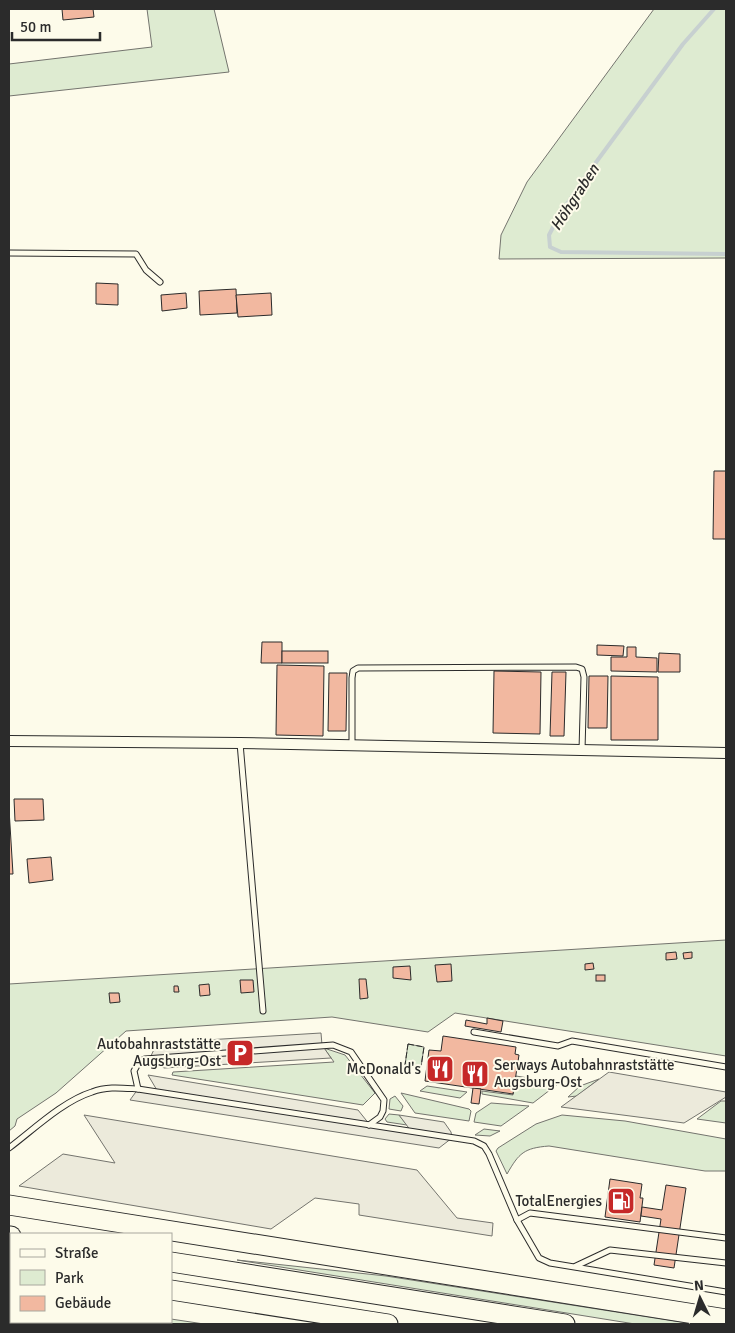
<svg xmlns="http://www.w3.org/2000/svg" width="735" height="1333" font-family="Signika,sans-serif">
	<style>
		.green { fill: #deebd1; stroke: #74746e }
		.parking { fill: #eceadb; stroke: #74746e }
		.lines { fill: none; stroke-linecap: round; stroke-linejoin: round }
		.stream { stroke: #c7d0d0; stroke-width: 4 }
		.building { fill: #f2b8a0; stroke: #2b2b2b }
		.lane-casing { stroke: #2b2b2b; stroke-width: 7 }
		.street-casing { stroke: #2b2b2b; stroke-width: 12 }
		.highway-casing { stroke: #2b2b2b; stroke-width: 21 }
		.lane { stroke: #fdfbea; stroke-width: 5 }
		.street { stroke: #fdfbea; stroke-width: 10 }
		.highway { stroke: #fdfbea; stroke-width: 19 }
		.fence { stroke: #2b2b2b; stroke-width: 1; stroke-dasharray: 6 2.5; stroke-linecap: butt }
		.wall { stroke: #2b2b2b; stroke-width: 2.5 }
		.labels { text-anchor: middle; stroke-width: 4; stroke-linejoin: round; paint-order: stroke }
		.poi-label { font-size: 15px; fill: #2b2b2b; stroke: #fdfbea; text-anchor: end }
		.water-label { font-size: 16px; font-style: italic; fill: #2b2b2b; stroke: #fdfbea }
	</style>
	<rect width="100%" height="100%" fill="#fdfbea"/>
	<!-- green -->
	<g class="green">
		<path d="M 147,9 L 214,9 L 229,72 L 9,96 L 9,64 L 152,47 Z"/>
		<path d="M 654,9 L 726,9 L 726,258 L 499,259 L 501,235 L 527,182 Z"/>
		<path d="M 726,940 L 726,1056 L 455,1013 L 428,1032 L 332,1017 L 126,1031 L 56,1093 L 17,1119 L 15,1126 L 9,1131 L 9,984 Z"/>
		<path d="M 408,1044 L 424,1047 L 421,1067 L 405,1065 Z"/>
		<path d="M 324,1048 L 345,1055 L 375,1093 L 363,1105 L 172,1075 L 173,1072 L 334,1062 Z"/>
		<path d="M 516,1076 L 559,1083 L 533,1103 L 482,1094 L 482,1091 L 513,1095 Z"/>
		<path d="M 599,1079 L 577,1096 L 568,1097 L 580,1086 Z"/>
		<path d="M 427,1086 L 467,1092 L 460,1098 L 420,1091 Z"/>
		<path d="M 401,1093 L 469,1109 L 471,1111 L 469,1121 L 415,1113 Z"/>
		<path d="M 395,1096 L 403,1106 L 401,1111 L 389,1109 L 390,1099 Z"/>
		<path d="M 721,1101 L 726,1101 L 726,1123 L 697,1119 Z"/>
		<path d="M 491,1103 L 529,1106 L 501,1126 L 474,1122 L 476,1113 Z"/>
		<path d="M 389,1114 L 399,1115 L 407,1125 L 387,1122 L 385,1119 Z"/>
		<path d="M 562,1115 L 625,1121 L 726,1139 L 726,1171 L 705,1171 L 549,1146 C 524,1148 519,1153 507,1174 L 496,1151 L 498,1148 L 536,1124 Z"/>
		<path d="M 484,1129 L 500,1131 L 490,1136 L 475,1135 Z"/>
		<path d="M 237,1260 L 386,1276 L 693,1324 L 635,1324 Z"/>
		<path d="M 9,1295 L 11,1295 L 11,1322 L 171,1322 L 171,1319 L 204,1324 L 9,1324 Z"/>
	</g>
	<!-- parking -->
	<g class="parking">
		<path d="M 321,1033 L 322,1045 L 331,1058 L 164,1068 L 150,1058 L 157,1043 Z"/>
		<path d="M 609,1072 L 726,1092 L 726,1097 L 684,1123 L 561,1107 Z"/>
		<path d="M 148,1075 L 358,1110 L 370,1125 L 411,1131 L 399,1115 L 444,1122 L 451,1132 L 452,1138 L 439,1148 L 130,1100 L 138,1089 L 158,1092 Z"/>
		<path d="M 84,1115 L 417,1170 L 457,1218 L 493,1223 L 492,1236 L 359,1215 L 359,1204 L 315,1198 L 271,1229 L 19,1186 L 63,1154 L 115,1163 Z"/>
	</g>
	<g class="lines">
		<!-- stream -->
		<path class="stream" d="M 714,9 L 683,44 L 597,161 L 560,214 L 549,235 L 550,247 L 561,252 L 726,254"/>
	</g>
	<!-- building -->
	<g class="building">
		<path d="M 62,9 L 93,9 L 94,17 L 63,20 Z"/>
		<path d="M 96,283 L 118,284 L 118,305 L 96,304 Z"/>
		<path d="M 236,289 L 237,313 L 200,315 L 199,291 Z"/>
		<path d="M 186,293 L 187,308 L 162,311 L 161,295 Z"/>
		<path d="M 271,293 L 272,315 L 238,317 L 236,295 Z"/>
		<path d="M 714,471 L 726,471 L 726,539 L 713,539 Z"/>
		<path d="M 262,642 L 282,642 L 282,663 L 261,663 Z"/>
		<path d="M 597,645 L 624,646 L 623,656 L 597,655 Z"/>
		<path d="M 627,647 L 636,647 L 636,657 L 657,658 L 657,672 L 611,671 L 611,657 L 627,657 Z"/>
		<rect x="282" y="651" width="46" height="12"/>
		<path d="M 659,653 L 680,654 L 680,672 L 658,672 Z"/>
		<path d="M 277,665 L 324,666 L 323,736 L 276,735 Z"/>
		<path d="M 494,671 L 541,672 L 540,734 L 493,733 Z"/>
		<path d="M 552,672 L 566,672 L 564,736 L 550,736 Z"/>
		<path d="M 329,673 L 347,673 L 346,731 L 328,731 Z"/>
		<path d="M 589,676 L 608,676 L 607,728 L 588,728 Z"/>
		<path d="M 611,676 L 658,677 L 658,740 L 611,740 Z"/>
		<path d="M 14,799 L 43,799 L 44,820 L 15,821 Z"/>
		<path d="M 9,809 L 13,874 L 9,874 Z"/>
		<path d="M 51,857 L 53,880 L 29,883 L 27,859 Z"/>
		<path d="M 676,952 L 677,959 L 666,960 L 666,953 Z"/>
		<path d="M 692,952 L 692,958 L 684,959 L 683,953 Z"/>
		<path d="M 593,963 L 594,969 L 585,970 L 585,964 Z"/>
		<path d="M 451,964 L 452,981 L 437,982 L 435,965 Z"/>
		<path d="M 410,966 L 411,980 L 393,978 L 393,967 Z"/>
		<rect x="596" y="975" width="9" height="6"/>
		<path d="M 359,979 L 366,979 L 368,998 L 360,999 Z"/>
		<path d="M 240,980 L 253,980 L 254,992 L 241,993 Z"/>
		<path d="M 209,984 L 210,995 L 200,996 L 199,985 Z"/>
		<path d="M 174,986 L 178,986 L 179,992 L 174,992 Z"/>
		<path d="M 109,993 L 119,993 L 120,1002 L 110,1003 Z"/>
		<path d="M 487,1018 L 503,1021 L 501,1032 L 465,1026 L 466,1020 L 487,1024 Z"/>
		<path d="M 443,1036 L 516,1047 L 515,1054 L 519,1055 L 513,1094 L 425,1081 L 429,1050 L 441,1051 Z"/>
		<path d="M 473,1088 L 481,1089 L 479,1104 L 471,1103 Z"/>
		<path d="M 610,1179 L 642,1184 L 640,1198 L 643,1198 L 640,1222 L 605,1217 Z"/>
		<path d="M 666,1185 L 686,1188 L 674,1268 L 654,1265 L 661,1219 L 641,1216 L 642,1207 L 662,1210 Z"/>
	</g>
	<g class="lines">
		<defs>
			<g id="lane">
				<path d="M 9,253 L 136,254 L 146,270 L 160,282"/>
				<path d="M 240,743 L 263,1011"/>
				<path d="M 352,745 L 352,678 L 353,671 L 358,668 L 576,667 L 582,669 L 584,677 L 582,750"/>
				<path d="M 474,1032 L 558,1046 L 572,1041 L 726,1067"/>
				<path d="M 138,1089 L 134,1071 L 139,1062 L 145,1059 L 333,1045 L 351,1052 L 384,1100 L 383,1111 L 380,1117 L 369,1125"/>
				<path d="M 9,1148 C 33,1130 63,1101 92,1092 C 107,1086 122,1088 138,1089 L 474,1141 L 484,1146 L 489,1154 L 517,1220 L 539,1258 L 550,1263 L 726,1292"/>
				<path d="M 517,1220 L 530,1213 L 726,1238"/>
				<path d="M 576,1266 L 610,1250 L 726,1263"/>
			</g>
			<path id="street" d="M 9,741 L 240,743 L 726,753"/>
			<g id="highway">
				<path d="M 9,1205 L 726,1319"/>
				<path d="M 9,1236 L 11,1236"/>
				<path d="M 171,1262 L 565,1324"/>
				<path d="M 9,1264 L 11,1264"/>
				<path d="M 171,1290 L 388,1324"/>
			</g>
		</defs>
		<!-- lane casing -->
		<use href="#lane" class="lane-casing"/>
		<!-- street casing -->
		<use href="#street" class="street-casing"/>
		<!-- highway casing -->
		<use href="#highway" class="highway-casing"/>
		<!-- lane -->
		<use href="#lane" class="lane"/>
		<!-- street -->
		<use href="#street" class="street"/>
		<!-- highway -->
		<use href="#highway" class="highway"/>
		<!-- fence -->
		<path class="fence" d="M 408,1044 L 424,1047 L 421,1067 L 405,1065 Z"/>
		<!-- wall -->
		<path class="wall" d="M 9,1293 L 11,1294"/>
	</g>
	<!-- icons -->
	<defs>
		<symbol id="parking-square" viewBox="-11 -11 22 22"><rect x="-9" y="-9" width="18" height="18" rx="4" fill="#c62828" stroke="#fdfbea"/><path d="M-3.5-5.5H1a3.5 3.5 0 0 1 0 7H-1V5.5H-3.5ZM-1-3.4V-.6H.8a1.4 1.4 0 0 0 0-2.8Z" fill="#fff"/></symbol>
		<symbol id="restaurant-square" viewBox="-11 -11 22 22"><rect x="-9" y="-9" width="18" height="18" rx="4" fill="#c62828" stroke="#fdfbea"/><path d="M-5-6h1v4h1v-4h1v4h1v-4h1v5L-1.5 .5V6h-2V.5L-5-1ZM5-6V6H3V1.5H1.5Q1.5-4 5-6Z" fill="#fff"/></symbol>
		<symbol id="fuel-square" viewBox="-11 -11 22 22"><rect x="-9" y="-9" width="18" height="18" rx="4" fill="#c62828" stroke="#fdfbea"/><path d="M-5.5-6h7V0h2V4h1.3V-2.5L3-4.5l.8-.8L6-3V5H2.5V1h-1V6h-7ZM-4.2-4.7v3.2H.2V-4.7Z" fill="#fff"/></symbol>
	</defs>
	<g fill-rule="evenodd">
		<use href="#parking-square" x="224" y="1037" width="32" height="32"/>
		<use href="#restaurant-square" x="424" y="1053" width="32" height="32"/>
		<use href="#restaurant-square" x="459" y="1058" width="32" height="32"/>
		<use href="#fuel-square" x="605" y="1185" width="32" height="32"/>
	</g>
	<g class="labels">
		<!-- poi labels -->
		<g class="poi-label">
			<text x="221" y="1049">Autobahnraststätte<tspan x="221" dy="17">Augsburg-Ost</tspan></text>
			<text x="494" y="1070" text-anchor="start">Serways Autobahnraststätte<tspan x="494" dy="17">Augsburg-Ost</tspan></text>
			<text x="421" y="1074">McDonald's</text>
			<text x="602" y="1206">TotalEnergies</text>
		</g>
		<!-- water labels -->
		<g class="water-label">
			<text transform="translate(574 197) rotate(-57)" y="6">Höhgraben</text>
		</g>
	</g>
	<!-- border -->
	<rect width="735" height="1333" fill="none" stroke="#2b2b2b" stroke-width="20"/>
	<!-- legend -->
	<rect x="10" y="1233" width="162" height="90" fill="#fdfbea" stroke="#a9a89e"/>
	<rect x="20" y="1249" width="25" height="8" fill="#fdfbea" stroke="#a9a89e"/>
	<text x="55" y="1258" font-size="15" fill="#2b2b2b">Straße</text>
	<rect x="20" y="1270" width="25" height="15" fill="#deebd1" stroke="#a9a89e"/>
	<text x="55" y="1283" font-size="15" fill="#2b2b2b">Park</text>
	<rect x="20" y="1296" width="25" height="15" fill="#f2b8a0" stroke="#a9a89e"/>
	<text x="55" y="1308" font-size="15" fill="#2b2b2b">Gebäude</text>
	<!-- north arrow -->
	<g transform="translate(700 1298) rotate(355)" stroke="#fdfbea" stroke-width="4" paint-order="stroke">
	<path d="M0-4L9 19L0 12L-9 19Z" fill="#2b2b2b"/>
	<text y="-8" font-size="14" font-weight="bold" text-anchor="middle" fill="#2b2b2b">N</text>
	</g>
	<!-- scale -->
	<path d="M12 32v8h88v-8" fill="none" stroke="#2b2b2b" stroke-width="2.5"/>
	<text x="20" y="32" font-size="15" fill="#2b2b2b" stroke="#fdfbea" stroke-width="4" paint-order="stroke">50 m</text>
</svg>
